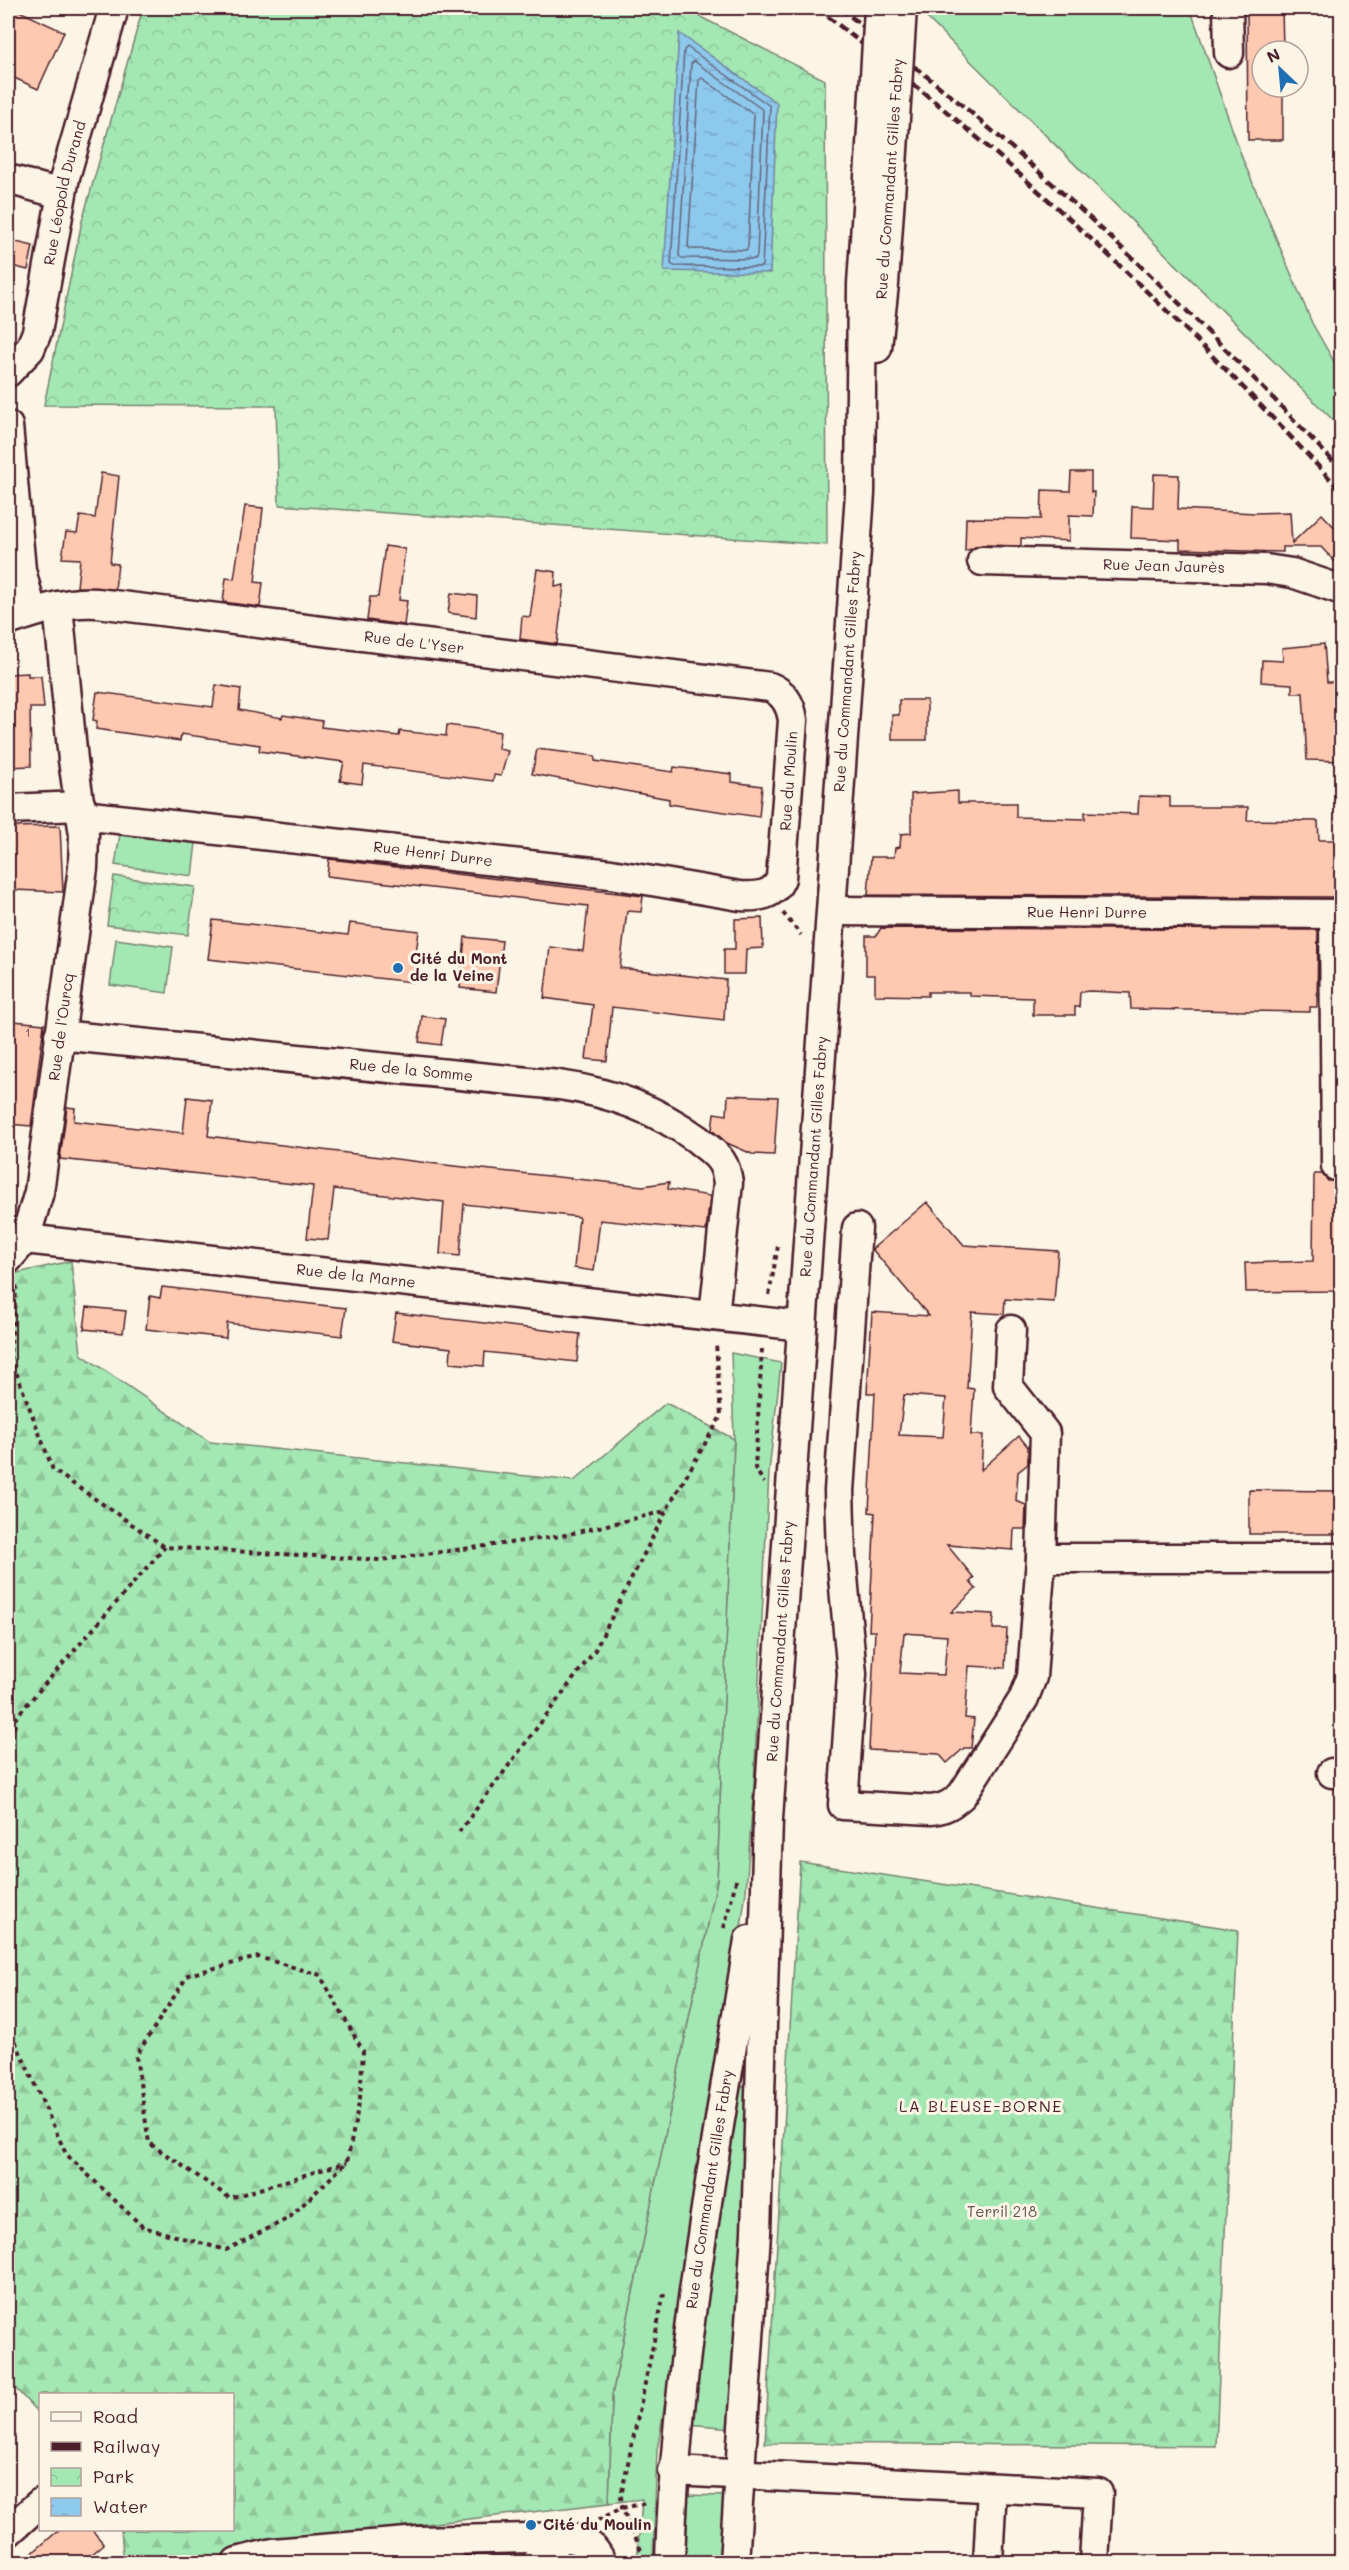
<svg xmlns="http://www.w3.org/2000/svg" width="1349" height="2570" font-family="Mali,sans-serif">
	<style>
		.grass { fill: #a3e7b3; stroke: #76836f; stroke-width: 1.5 }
		.forest { fill: url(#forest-firs); stroke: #76836f; stroke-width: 1.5 }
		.park { fill: url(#park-crowns); stroke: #76836f; stroke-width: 1.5 }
		.water { fill: url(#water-ripples); stroke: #72849f; stroke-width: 1.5 }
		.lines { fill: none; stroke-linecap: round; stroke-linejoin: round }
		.shore { stroke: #656379; stroke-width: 1.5 }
		.building { fill: #ffc9b1; stroke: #4a1f2b; stroke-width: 1.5; fill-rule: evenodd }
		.minor-casing { stroke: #4a1f2b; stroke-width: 33 }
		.path { stroke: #4a1f2b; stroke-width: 4; stroke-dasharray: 4.5 4.5; stroke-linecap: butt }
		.minor { stroke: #fcf5e5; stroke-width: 28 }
		.rail { stroke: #4a1f2b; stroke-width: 4.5; stroke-dasharray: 9 4.5; stroke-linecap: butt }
		.minor-bridge-casing { stroke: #4a1f2b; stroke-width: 33; stroke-linecap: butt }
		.minor-bridge { stroke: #fcf5e5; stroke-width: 28 }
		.poi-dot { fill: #1f6fb2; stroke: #fcf5e5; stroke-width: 2 }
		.labels { text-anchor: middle; stroke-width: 6; stroke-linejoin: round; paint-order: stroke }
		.number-label { font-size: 12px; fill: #774a4c }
		.street-label { font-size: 15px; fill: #4a1f2b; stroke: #fcf5e5 }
		.poi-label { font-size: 15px; font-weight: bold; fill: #4a1f2b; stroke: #fcf5e5; text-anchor: start }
		.park-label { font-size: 15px; fill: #60514d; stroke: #fcf5e5 }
		.neighbourhood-label { font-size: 16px; letter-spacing: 1.5px; fill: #4a1f2b; stroke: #fcf5e5 }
	</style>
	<defs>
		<pattern id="forest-firs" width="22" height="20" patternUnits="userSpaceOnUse" patternTransform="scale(1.5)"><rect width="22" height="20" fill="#a3e7b3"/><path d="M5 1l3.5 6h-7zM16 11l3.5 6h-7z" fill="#8ec69a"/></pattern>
		<pattern id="park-crowns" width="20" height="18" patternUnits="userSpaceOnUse" patternTransform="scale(1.5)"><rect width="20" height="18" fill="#a3e7b3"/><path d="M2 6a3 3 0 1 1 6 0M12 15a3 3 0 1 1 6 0" fill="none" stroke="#8ec69a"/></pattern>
		<pattern id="water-ripples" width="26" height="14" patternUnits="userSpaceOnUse" patternTransform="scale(1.5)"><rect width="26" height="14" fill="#8dc8ed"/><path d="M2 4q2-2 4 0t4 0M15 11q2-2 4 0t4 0" fill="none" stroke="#7babcb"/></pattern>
	</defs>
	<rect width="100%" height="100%" fill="#fcf5e5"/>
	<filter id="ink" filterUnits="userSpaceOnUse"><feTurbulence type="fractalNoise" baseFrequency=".0167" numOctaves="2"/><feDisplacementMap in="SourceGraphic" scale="12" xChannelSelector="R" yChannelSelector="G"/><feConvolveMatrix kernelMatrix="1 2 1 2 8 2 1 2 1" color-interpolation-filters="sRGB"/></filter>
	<g filter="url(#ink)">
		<!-- grass -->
		<g class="grass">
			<path d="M 921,8 L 1190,8 L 1243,160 L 1312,323 L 1341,374 L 1341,428 L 921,12 Z"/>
			<path d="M 120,834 L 196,843 L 192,876 L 115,865 Z"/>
			<path d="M 116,939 L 173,947 L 167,993 L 110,985 Z"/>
			<path d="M 731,1353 L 781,1363 L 769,1472 L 754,1784 L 746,1891 L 727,2031 L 657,2451 L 653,2562 L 637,2562 L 642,2499 L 609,2503 L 612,2395 L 717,1880 L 734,1439 Z"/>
			<path d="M 741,2086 L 755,2087 L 733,2428 L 687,2424 L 703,2312 Z"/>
			<path d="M 683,2495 L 729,2496 L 724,2562 L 680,2562 Z"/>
		</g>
		<!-- forest -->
		<g class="forest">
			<path d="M 71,1261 L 81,1354 L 210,1442 L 574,1481 L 666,1403 L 734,1439 L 717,1880 L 612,2395 L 609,2503 L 235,2546 L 231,2562 L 124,2562 L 121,2530 L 232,2530 L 232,2394 L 40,2394 L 40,2415 L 8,2380 L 8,1275 Z"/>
			<path d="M 800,1862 L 1238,1930 L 1216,2446 L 765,2443 Z"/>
		</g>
		<!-- park -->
		<g class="park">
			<path d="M 143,8 L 683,8 L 825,80 L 827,545 L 279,505 L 276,406 L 44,405 L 82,221 Z"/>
			<path d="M 114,876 L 195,887 L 188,935 L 107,925 Z"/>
		</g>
		<!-- water -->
		<path class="water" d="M 679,33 L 777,103 L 770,273 L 664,271 Z"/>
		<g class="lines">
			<!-- shore -->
			<g class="shore">
				<path d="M 687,47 L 770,106 L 762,267 L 674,266 L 671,264 L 684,50 Z"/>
				<path d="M 694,61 L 763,110 L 757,256 L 755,259 L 682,258 L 679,256 L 691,64 Z"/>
				<path d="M 702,78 L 754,115 L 748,247 L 746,250 L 691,249 L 688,247 L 699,80 Z"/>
			</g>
		</g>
		<!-- building -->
		<g class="building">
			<path d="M 8,8 L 13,8 L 64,32 L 38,89 L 8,75 Z"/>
			<path d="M 1247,8 L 1282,8 L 1283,51 L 1262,51 L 1262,87 L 1283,87 L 1283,140 L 1248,140 Z"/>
			<path d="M 12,241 L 33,246 L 28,270 L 8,265 Z"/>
			<path d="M 1071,472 L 1091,472 L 1091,492 L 1094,492 L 1093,516 L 1069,515 L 1069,541 L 1021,538 L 1021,546 L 982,545 L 965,551 L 966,518 L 1041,519 L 1042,490 L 1070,491 Z"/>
			<path d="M 101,473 L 119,476 L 110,563 L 118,564 L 115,589 L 77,587 L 80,559 L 62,558 L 66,532 L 77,533 L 80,516 L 95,518 Z"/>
			<path d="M 1154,474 L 1179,475 L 1178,509 L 1255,513 L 1290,512 L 1292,543 L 1322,514 L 1341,534 L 1341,568 L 1321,547 L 1283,547 L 1283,552 L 1180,549 L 1180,540 L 1131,538 L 1132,506 L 1153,507 Z"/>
			<path d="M 245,506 L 263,508 L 255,582 L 263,583 L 260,607 L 223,602 L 226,578 L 234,579 Z"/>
			<path d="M 385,546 L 405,549 L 399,600 L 407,601 L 404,625 L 367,620 L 370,597 L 378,597 Z"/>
			<path d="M 537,569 L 556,572 L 555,587 L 564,585 L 557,644 L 520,639 L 522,616 L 530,617 Z"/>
			<path d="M 451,593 L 477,596 L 476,617 L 448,613 Z"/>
			<path d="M 1324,644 L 1327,682 L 1341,682 L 1341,761 L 1307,760 L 1303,693 L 1292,693 L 1292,684 L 1261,682 L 1262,660 L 1283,661 L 1282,648 Z"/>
			<path d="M 28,673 L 28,676 L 41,676 L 44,708 L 30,708 L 31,766 L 8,767 L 8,674 Z"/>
			<path d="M 216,685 L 241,689 L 239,710 L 282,718 L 283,715 L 322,721 L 321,727 L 399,736 L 400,731 L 446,736 L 447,725 L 500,732 L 498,749 L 508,751 L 501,776 L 494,775 L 493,781 L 364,765 L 362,784 L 340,781 L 344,762 L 259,751 L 260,745 L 181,734 L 180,741 L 96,729 L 97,721 L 93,720 L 97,692 L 213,707 Z"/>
			<path d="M 899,700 L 927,700 L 927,740 L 892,740 L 892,715 L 899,715 Z"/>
			<path d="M 537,749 L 595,756 L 595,761 L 673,772 L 674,767 L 732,774 L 732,782 L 762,786 L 759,817 L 669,804 L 669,799 L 532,774 Z"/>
			<path d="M 958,791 L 958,803 L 1016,803 L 1016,817 L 1085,819 L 1085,812 L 1138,814 L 1139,796 L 1170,797 L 1170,807 L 1248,807 L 1247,820 L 1318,821 L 1319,840 L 1340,840 L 1341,843 L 1341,897 L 868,895 L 871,857 L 894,857 L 895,848 L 900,847 L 901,834 L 911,833 L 911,794 Z"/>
			<path d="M 60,826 L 63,892 L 13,890 L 12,860 L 8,860 L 8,827 Z"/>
			<path d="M 329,859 L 643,896 L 641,912 L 627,911 L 620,968 L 726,980 L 724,1020 L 612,1007 L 607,1061 L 586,1059 L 593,1005 L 544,998 L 550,947 L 583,951 L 588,906 L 327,876 Z"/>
			<path d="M 762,918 L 763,948 L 746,949 L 745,974 L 724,974 L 724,949 L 735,949 L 735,919 Z"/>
			<path d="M 213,920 L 348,935 L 350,923 L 419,931 L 412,982 L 208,959 Z"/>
			<path d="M 881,928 L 1318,930 L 1317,1007 L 1310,1007 L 1310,1012 L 1131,1009 L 1130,993 L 1090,991 L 1080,992 L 1079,1007 L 1075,1007 L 1075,1015 L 1033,1015 L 1033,998 L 970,996 L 970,992 L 928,992 L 928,996 L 875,995 L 875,975 L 866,975 L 866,936 L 876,936 Z"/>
			<path d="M 465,937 L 502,941 L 496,992 L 460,988 Z"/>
			<path d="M 422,1016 L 445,1019 L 441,1045 L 419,1042 Z"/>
			<path d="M 13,1021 L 44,1024 L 31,1126 L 8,1124 L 8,1028 L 12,1028 Z"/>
			<path d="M 728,1095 L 778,1097 L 774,1155 L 752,1154 L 727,1143 L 712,1130 L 714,1113 L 727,1115 Z"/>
			<path d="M 187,1097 L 212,1100 L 208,1136 L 445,1165 L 643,1186 L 669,1182 L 668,1189 L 710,1196 L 706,1231 L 600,1220 L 594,1271 L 574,1268 L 579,1217 L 464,1204 L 460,1256 L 440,1254 L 444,1202 L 334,1189 L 328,1240 L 307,1238 L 313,1186 L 60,1159 L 67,1107 L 75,1108 L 74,1121 L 183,1133 Z"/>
			<path d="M 1314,1174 L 1322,1174 L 1328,1181 L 1341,1181 L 1341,1291 L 1246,1292 L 1245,1263 L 1313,1261 Z"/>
			<path d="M 927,1202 L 964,1245 L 1058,1251 L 1054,1302 L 1005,1299 L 1004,1314 L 972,1312 L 967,1388 L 974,1389 L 971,1435 L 983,1435 L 981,1470 L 1019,1436 L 1028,1447 L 1028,1464 L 1018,1472 L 1016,1501 L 1026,1505 L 1025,1529 L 1014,1529 L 1013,1550 L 947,1545 L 974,1578 L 970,1582 L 976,1589 L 951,1612 L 994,1614 L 993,1629 L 1007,1629 L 1005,1668 L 969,1666 L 965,1718 L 974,1719 L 971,1748 L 964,1748 L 947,1763 L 939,1754 L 869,1750 L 875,1631 L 869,1631 L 875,1513 L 869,1512 L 875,1393 L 867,1393 L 872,1312 L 929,1316 L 872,1249 ZM 904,1395 L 946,1398 L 943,1437 L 899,1435 ZM 904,1633 L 947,1636 L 944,1675 L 900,1673 Z"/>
			<path d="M 162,1287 L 346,1308 L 342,1336 L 227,1323 L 226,1338 L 146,1329 L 150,1296 L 160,1298 Z"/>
			<path d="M 87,1307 L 126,1311 L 123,1333 L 84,1329 Z"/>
			<path d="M 396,1313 L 580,1334 L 577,1362 L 485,1352 L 484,1366 L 450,1363 L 451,1348 L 392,1341 Z"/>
			<path d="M 1249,1490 L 1341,1491 L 1341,1534 L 1249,1534 Z"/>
			<path d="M 60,2529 L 91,2529 L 104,2544 L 83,2562 L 22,2562 Z"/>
		</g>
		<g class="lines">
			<defs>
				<g id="minor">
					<path d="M 1228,8 L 1229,53"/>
					<path d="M 8,179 L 61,194"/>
					<path d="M 877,348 L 884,284 L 892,166"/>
					<path id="s1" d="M 8,372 L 30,349 L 37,332 L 65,177 L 114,8"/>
					<path d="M 8,426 L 21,570 L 32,612"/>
					<path id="s2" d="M 982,561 L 1266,569 L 1292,573 L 1342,590"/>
					<path id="s3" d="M 8,621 C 37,611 66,601 97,603 L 770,687 C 785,693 791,706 793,720 L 781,878 C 774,896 758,897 740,896 L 611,874 L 82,815"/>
					<path d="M 8,809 L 81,806"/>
					<path id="s4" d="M 832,911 L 1342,914"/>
					<path d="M 1334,914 L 1336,1166"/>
					<path id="s5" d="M 59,1035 L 559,1085 C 609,1092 656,1109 697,1139 C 705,1146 715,1152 721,1161 C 725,1167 727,1175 728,1183 L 714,1316"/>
					<path d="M 857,1228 L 839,1491 L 841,1555 L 852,1674 L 843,1805 L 931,1810 C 944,1809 952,1804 962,1795 L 1024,1698 L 1032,1677 L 1041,1558 L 1045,1433 L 1008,1386 L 1011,1330"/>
					<path id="s6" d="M 25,1239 L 802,1326"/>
					<path id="s7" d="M 8,1259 L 25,1239 L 39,1192 L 83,868 L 84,835 L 73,760 L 58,606"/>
					<path d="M 1041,1558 L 1342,1558"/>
					<path d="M 1332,1773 L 1342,1773"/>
					<path d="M 673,2471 L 1098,2493 L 1094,2562"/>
					<path d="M 8,2532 L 40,2503"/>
					<path d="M 420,2541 L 563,2537"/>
					<path d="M 237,2562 L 273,2553 L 420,2541 L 440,2552 L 451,2562"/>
					<path d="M 537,2562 L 563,2537 C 581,2539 594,2544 601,2562"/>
					<path id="s8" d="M 670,2562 C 676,2353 717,2146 749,1940"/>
					<path id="s9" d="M 734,2562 L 756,2233 L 768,1819 L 860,493 L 862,284 L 870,162"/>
					<path d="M 988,2562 L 992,2488"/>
				</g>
			</defs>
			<!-- minor casing -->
			<use href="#minor" class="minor-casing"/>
			<!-- path -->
			<g class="path">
				<path d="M 783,913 L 801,935"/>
				<path d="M 769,1295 L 778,1246"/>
				<path d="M 762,1349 L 755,1468 L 764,1483"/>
				<path d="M 10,1356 L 53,1470 L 165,1547 L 381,1560 L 561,1536 L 666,1511"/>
				<path d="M 8,1361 L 10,1356 L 17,1282"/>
				<path d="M 8,1764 L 16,1717 L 165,1547"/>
				<path d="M 459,1832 L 595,1650 L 666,1511 L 721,1416 L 716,1343"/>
				<path d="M 724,1928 L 737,1877"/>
				<path d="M 8,2025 L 66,2154 L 143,2227 L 226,2250 L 289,2218 L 347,2162 L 360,2098 L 363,2051 L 320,1975 L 258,1957 L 188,1975 L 136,2056 L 149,2143 L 230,2198 L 347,2162"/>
				<path d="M 598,2520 L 622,2508 L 647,2503"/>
				<path d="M 641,2550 L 622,2508 L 621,2496 L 664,2294"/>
			</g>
			<!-- minor -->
			<use href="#minor" class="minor"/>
			<!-- rail -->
			<g class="rail">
				<path d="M 817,8 C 865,46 913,83 959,122 C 1094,236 1222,361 1342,492"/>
				<path d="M 840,8 C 883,42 926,75 968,110 C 1100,222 1224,344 1342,471"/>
			</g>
			<defs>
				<g id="minor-bridge">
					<path d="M 870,162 L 879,8"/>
					<path d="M 892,166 L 902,8"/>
				</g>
			</defs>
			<!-- minor-bridge casing -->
			<use href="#minor-bridge" class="minor-bridge-casing"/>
			<!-- minor-bridge -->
			<use href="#minor-bridge" class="minor-bridge"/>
		</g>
	</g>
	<!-- markers -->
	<g class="poi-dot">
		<circle cx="398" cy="968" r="6"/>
		<circle cx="531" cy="2525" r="6"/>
	</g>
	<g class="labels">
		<!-- number labels -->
		<g class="number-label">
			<text x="28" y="1037">1</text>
		</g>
		<!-- street labels -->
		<g class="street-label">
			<text transform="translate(890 179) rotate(-86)" y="5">Rue du Commandant Gilles Fabry</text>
			<text dy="5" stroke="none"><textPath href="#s1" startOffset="192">Rue Léopold Durand</textPath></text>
			<text dy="5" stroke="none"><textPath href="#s2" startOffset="182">Rue Jean Jaurès</textPath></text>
			<text dy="5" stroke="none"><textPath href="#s3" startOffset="411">Rue de L'Yser</textPath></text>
			<text dy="5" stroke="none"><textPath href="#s9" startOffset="1894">Rue du Commandant Gilles Fabry</textPath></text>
			<text transform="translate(789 781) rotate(-86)" y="5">Rue du Moulin</text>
			<text transform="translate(433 854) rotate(7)" y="5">Rue Henri Durre</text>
			<text dy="5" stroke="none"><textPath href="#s4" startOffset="255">Rue Henri Durre</textPath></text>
			<text dy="5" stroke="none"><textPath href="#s7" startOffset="242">Rue de l'Ourcq</textPath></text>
			<text dy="5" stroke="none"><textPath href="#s5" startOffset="354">Rue de la Somme</textPath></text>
			<text dy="5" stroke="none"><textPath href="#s9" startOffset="1408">Rue du Commandant Gilles Fabry</textPath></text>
			<text dy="5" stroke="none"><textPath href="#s6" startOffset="333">Rue de la Marne</textPath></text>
			<text dy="5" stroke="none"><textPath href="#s9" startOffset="922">Rue du Commandant Gilles Fabry</textPath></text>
			<text dy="5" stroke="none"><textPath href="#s8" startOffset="375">Rue du Commandant Gilles Fabry</textPath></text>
		</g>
		<!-- poi labels -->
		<g class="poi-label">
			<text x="410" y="964">Cité du Mont<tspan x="410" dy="17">de la Veine</tspan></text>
			<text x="543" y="2530">Cité du Moulin</text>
		</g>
		<!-- park labels -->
		<g class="park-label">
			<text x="1002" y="2217">Terril 218</text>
		</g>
		<!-- neighbourhood labels -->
		<g class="neighbourhood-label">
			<text x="981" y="2112">LA BLEUSE-BORNE</text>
		</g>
	</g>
	<!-- margin -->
	<rect width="1349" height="2570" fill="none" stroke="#fcf5e5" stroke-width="30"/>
	<rect x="15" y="15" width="1319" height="2540" fill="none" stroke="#4a1f2b" stroke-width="2" filter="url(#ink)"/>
	<!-- legend -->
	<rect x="39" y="2393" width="195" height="138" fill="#fcf5e5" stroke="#b59f9b" stroke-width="1.5"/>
	<rect x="51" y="2412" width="30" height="9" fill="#fcf5e5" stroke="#b59f9b" stroke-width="1.5"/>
	<text x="93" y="2423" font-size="18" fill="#4a1f2b">Road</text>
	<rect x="51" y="2442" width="30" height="9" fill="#4a1f2b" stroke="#b59f9b" stroke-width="1.5"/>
	<text x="93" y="2453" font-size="18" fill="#4a1f2b">Railway</text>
	<rect x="51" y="2468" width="30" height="18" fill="url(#park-crowns)" stroke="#b59f9b" stroke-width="1.5"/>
	<text x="93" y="2483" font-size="18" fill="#4a1f2b">Park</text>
	<rect x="51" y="2498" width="30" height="18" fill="url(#water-ripples)" stroke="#b59f9b" stroke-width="1.5"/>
	<text x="93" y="2513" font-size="18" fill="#4a1f2b">Water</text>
	<!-- north arrow -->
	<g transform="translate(1280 69) rotate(334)"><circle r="28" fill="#fcf5e5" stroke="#b59f9b" stroke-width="1.5"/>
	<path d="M0-4.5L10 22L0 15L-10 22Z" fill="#1f6fb2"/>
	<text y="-9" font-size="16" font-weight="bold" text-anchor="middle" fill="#4a1f2b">N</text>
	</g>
</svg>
